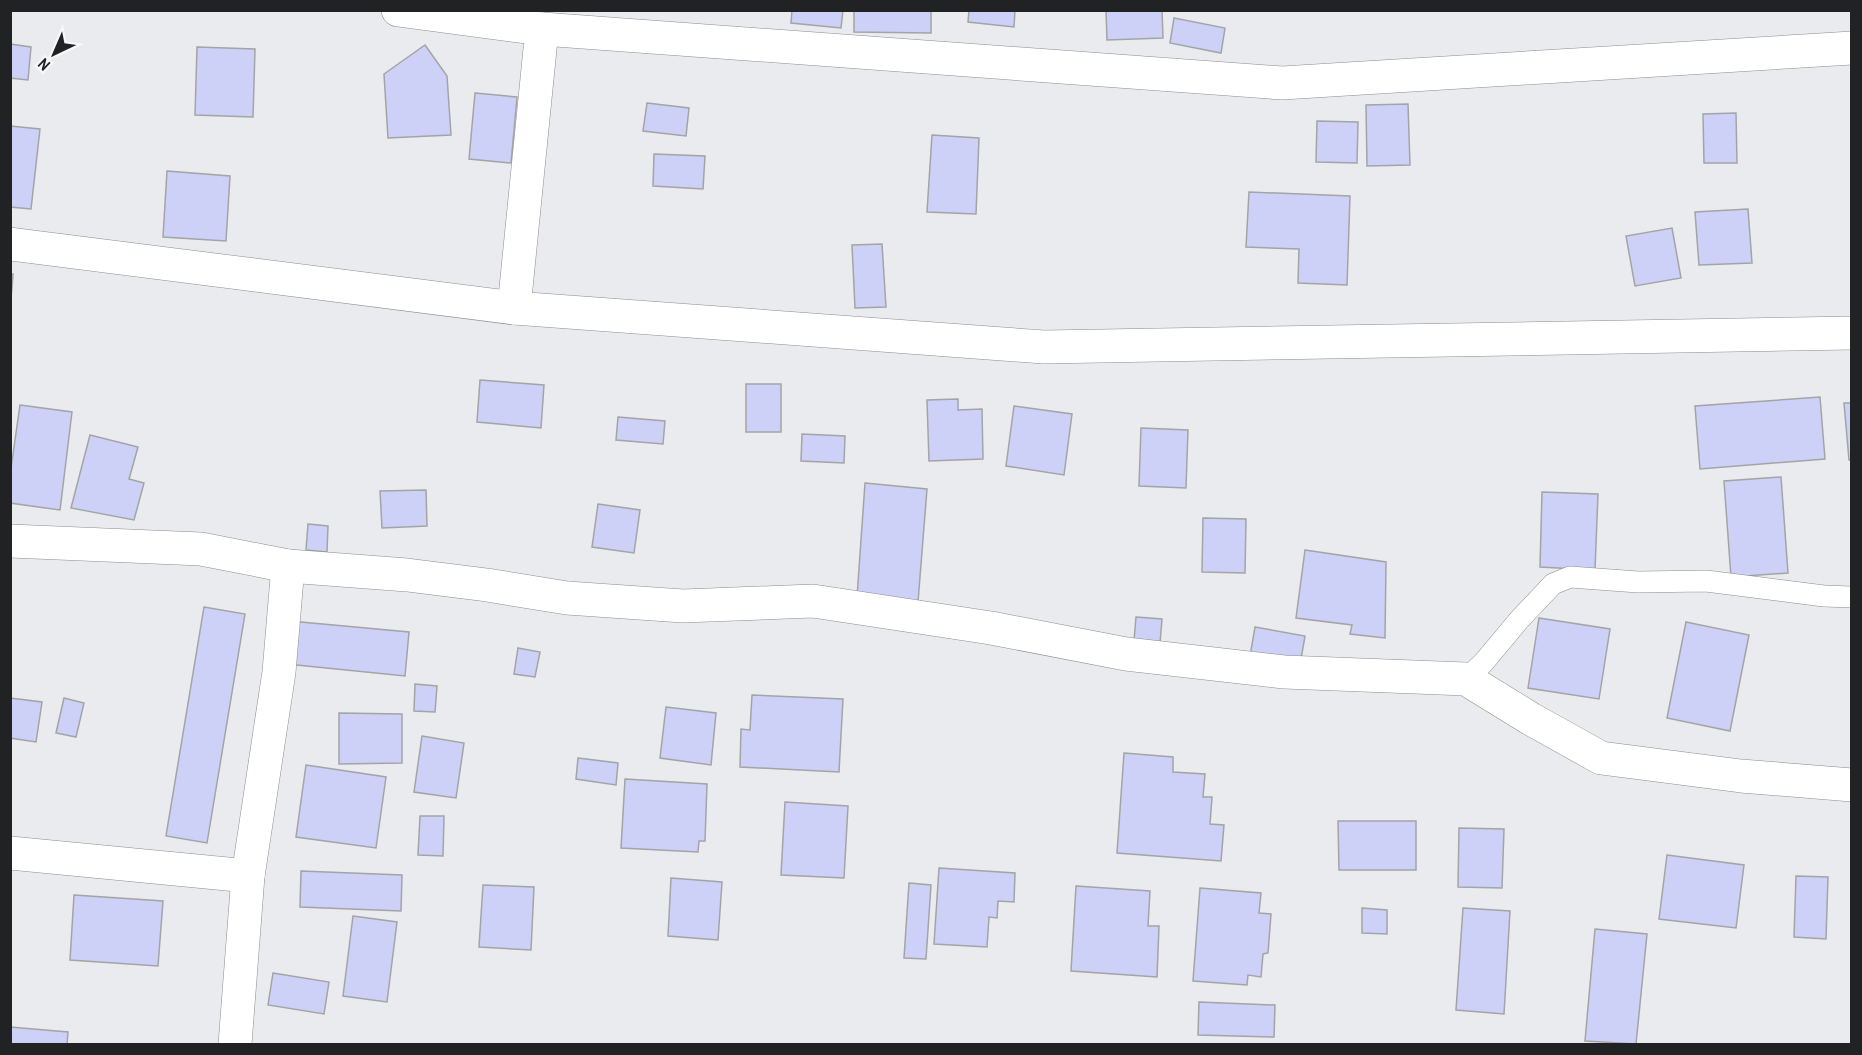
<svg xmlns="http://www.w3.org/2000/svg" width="1862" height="1055" font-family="'Archivo Narrow',sans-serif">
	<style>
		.building { fill: #ced1f7; stroke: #a3a4a6; stroke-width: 1.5 }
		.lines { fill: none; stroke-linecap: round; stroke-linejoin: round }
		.lane-casing { stroke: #8c8d8f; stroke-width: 22 }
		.street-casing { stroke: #8c8d8f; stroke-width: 34 }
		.lane { stroke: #fff; stroke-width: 21 }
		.street { stroke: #fff; stroke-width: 33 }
	</style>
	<rect width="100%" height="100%" fill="#eaebee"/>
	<!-- building -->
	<g class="building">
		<path d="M 792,10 L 843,10 L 841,28 L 791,23 Z"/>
		<path d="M 854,10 L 931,10 L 931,33 L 854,32 Z"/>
		<path d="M 969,10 L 1015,10 L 1014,27 L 968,22 Z"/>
		<path d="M 1106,10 L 1162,10 L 1163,38 L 1107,40 Z"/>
		<path d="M 1174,18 L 1225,28 L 1221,53 L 1170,43 Z"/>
		<path d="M 10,44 L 31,47 L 28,80 L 10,78 Z"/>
		<path d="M 425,45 L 447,76 L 451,135 L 388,138 L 384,74 Z"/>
		<path d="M 197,47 L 255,49 L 253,117 L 195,115 Z"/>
		<path d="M 475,93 L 517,97 L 511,163 L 469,159 Z"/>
		<path d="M 647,103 L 689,108 L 686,136 L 643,131 Z"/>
		<path d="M 1408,104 L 1410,165 L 1367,166 L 1366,105 Z"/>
		<path d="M 1736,113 L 1737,163 L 1704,163 L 1703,114 Z"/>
		<path d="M 1317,121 L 1358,122 L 1357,163 L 1316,162 Z"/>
		<path d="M 10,126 L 40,129 L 31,209 L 10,207 Z"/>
		<path d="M 932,135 L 979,138 L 976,214 L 927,212 Z"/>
		<path d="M 654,154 L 705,156 L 703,189 L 653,186 Z"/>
		<path d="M 167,171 L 230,176 L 226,241 L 163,237 Z"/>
		<path d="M 1249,192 L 1350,196 L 1347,285 L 1298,283 L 1299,249 L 1246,247 Z"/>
		<path d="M 1748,209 L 1752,263 L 1699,265 L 1695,212 Z"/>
		<path d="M 1672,228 L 1681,278 L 1635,286 L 1626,236 Z"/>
		<path d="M 882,244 L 886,307 L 855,308 L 852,245 Z"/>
		<path d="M 10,274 L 13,274 L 10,313 Z"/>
		<path d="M 480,380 L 544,385 L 541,428 L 477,422 Z"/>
		<rect x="746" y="384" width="35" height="48"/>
		<path d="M 1820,397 L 1825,459 L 1700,469 L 1695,406 Z"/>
		<path d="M 958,399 L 958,410 L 982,409 L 983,459 L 929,461 L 927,400 Z"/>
		<path d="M 1844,403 L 1852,403 L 1852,460 L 1849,460 Z"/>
		<path d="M 20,405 L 72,412 L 60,510 L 10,503 L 10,475 Z"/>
		<path d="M 1014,406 L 1072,414 L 1064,475 L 1006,466 Z"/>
		<path d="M 618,417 L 665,421 L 663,444 L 616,440 Z"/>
		<path d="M 1141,428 L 1188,430 L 1186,488 L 1139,486 Z"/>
		<path d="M 802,434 L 845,436 L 844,463 L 801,461 Z"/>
		<path d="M 90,435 L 138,447 L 129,479 L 144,483 L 134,520 L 71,508 Z"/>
		<path d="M 1781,477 L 1788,573 L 1731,577 L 1724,481 Z"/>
		<path d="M 865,483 L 927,489 L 918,602 L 857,597 Z"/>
		<path d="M 426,490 L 427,526 L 382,528 L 380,491 Z"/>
		<path d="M 1542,492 L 1598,494 L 1595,570 L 1540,567 Z"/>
		<path d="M 598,504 L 640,510 L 634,553 L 592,547 Z"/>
		<path d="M 1203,518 L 1246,519 L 1245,573 L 1202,572 Z"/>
		<path d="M 308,524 L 328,526 L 327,552 L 306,550 Z"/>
		<path d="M 1305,550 L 1386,562 L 1385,638 L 1350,634 L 1352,625 L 1296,618 Z"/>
		<path d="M 204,607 L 245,614 L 207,843 L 166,836 Z"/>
		<path d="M 1136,617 L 1162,619 L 1159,655 L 1133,653 Z"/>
		<path d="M 1539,618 L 1610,629 L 1599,699 L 1528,688 Z"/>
		<path d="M 290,621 L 409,632 L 405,676 L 287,664 Z"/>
		<path d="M 1686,622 L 1749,635 L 1730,731 L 1667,718 Z"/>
		<path d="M 1255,627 L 1305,636 L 1299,671 L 1249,662 Z"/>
		<path d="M 518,648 L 540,652 L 535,677 L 514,674 Z"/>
		<path d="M 415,684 L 437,686 L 435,712 L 414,711 Z"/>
		<path d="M 752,695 L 843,699 L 839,772 L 740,767 L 741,729 L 750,730 Z"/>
		<path d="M 10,698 L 42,702 L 36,742 L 10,738 Z"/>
		<path d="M 64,698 L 84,703 L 76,737 L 56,733 Z"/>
		<path d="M 666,707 L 716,713 L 711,765 L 660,758 Z"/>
		<path d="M 339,713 L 402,714 L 402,763 L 339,764 Z"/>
		<path d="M 422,736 L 464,743 L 456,798 L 414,792 Z"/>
		<path d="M 1124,753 L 1173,757 L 1173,772 L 1205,774 L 1203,797 L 1212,797 L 1210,824 L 1224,825 L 1221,861 L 1117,853 Z"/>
		<path d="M 578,758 L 618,763 L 616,785 L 576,779 Z"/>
		<path d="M 306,765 L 386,777 L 376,848 L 296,837 Z"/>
		<path d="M 625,779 L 707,784 L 705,841 L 699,841 L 698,852 L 621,848 Z"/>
		<path d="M 785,802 L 848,806 L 844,878 L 781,875 Z"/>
		<path d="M 420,816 L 444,816 L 443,856 L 418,855 Z"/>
		<path d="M 1338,821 L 1416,821 L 1416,870 L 1339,870 Z"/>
		<path d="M 1459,828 L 1504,829 L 1502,888 L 1458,887 Z"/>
		<path d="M 1667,855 L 1744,865 L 1736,928 L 1659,919 Z"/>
		<path d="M 939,868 L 1015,873 L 1014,902 L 998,901 L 997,918 L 989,917 L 987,947 L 934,944 Z"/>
		<path d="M 301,871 L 402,875 L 401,911 L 300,907 Z"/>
		<path d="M 1796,876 L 1828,877 L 1826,939 L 1794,937 Z"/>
		<path d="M 671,878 L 722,882 L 718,940 L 668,936 Z"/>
		<path d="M 909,883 L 931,885 L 926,959 L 904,958 Z"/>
		<path d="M 483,885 L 534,887 L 531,950 L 479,947 Z"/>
		<path d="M 1076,886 L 1150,891 L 1148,926 L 1159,926 L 1157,977 L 1071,971 Z"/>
		<path d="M 1200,888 L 1261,893 L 1259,913 L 1271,914 L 1268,953 L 1263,954 L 1261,977 L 1248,975 L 1247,985 L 1193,981 Z"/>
		<path d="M 74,895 L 163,901 L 158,966 L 70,960 Z"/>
		<path d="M 1362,908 L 1387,910 L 1387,934 L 1362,933 Z"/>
		<path d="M 1463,908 L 1510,911 L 1504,1014 L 1456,1010 Z"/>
		<path d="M 353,916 L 397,922 L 387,1002 L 343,996 Z"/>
		<path d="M 1595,929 L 1647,934 L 1636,1044 L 1585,1041 Z"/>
		<path d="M 273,973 L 329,982 L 324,1014 L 268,1005 Z"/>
		<path d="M 1199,1002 L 1275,1005 L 1274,1037 L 1198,1035 Z"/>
		<path d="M 10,1027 L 68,1032 L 67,1044 L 10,1044 Z"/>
	</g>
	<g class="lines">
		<defs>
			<path id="lane" d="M 1466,679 L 1484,662 L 1519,620 L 1553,584 L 1570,577 L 1638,582 L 1706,581 L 1824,596 L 1852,597"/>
			<g id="street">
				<path d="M 398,10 L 542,29 L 514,308"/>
				<path d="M 542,29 L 1282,83 L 1852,48"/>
				<path d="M 10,244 L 514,308 L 1044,347 L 1852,333"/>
				<path d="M 10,541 L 201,549 L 288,566 L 407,575 L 487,585 L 567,598 L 683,606 L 813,601 L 991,628 L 1126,654 L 1284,672 L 1466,679 L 1531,719 L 1601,758 L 1741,776 L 1852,785"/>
				<path d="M 10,853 L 248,876"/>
				<path d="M 235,1044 L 248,876 L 279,672 L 288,566"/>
			</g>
		</defs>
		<!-- lane casing -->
		<use href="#lane" class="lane-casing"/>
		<!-- street casing -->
		<use href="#street" class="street-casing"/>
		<!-- lane -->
		<use href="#lane" class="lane"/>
		<!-- street -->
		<use href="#street" class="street"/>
	</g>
	<!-- border -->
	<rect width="1862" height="1055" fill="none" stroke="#212223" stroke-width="24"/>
	<!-- north arrow -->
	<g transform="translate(54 54) rotate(224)" stroke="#f8f8fb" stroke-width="4.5" paint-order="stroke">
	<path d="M0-4.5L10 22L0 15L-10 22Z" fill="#212223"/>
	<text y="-9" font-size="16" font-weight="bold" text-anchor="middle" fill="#212223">N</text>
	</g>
</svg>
